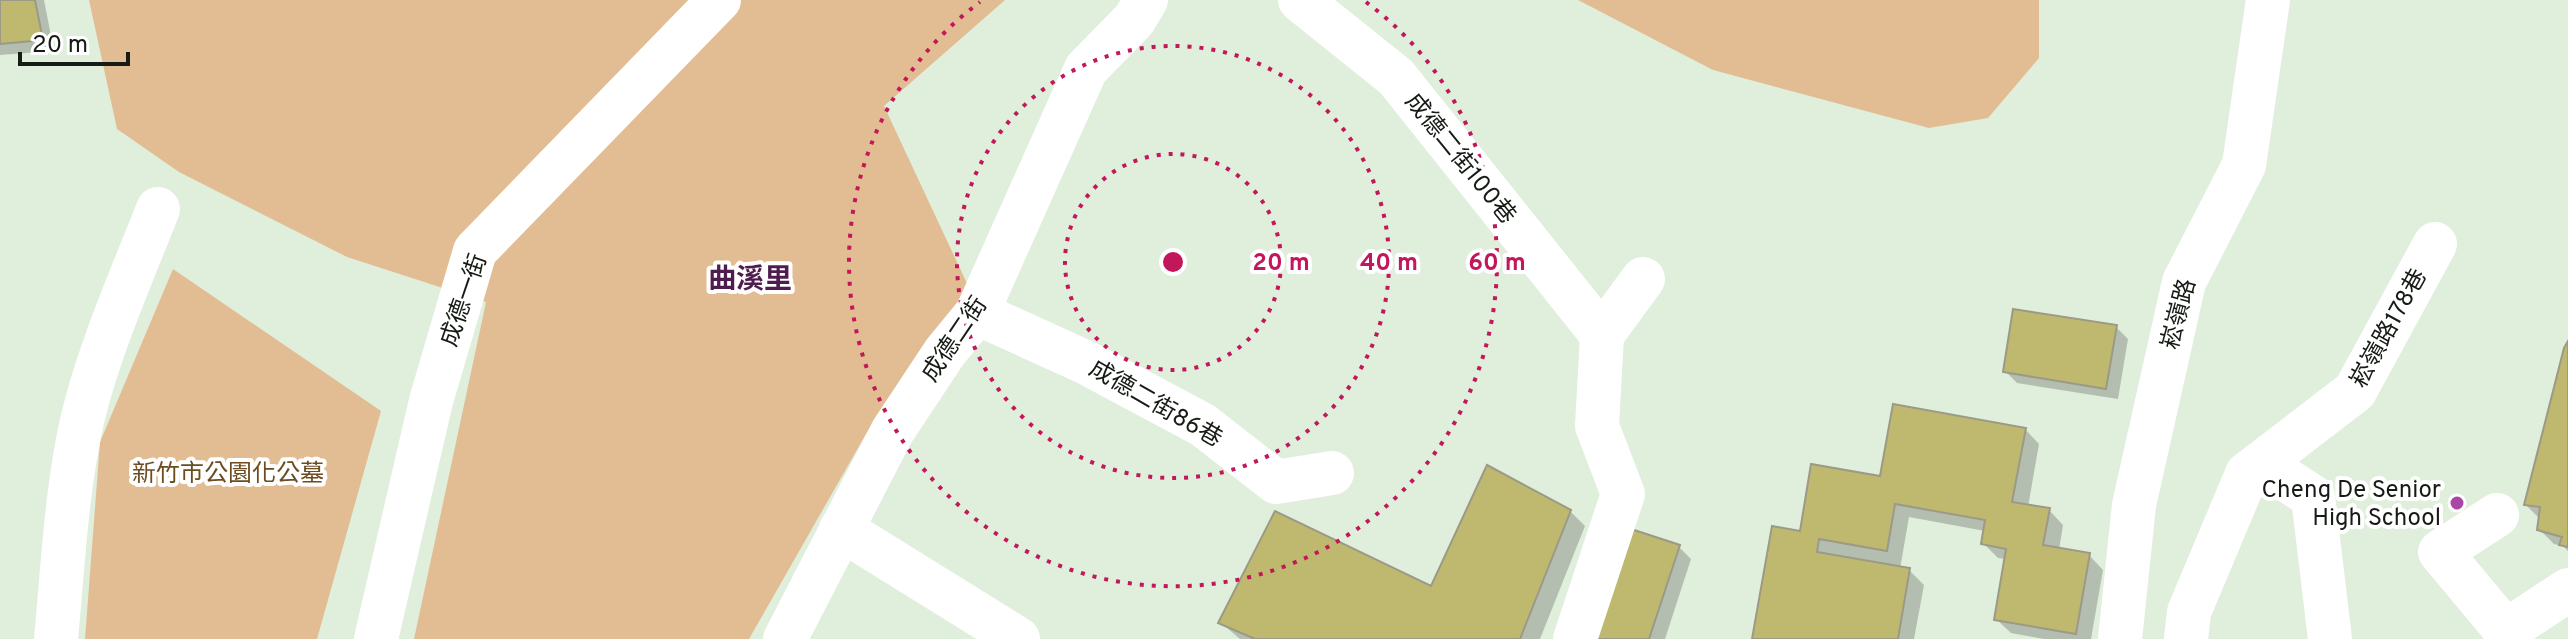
<svg xmlns="http://www.w3.org/2000/svg" width="2568" height="639" font-family="Overpass,'Noto Sans TC',sans-serif">
	<style>
		.green { fill: #e2bd93 }
		.shadow { fill: #0003 }
		.building { fill: #bfb970; stroke: #9c9a86; stroke-width: 2 }
		.lines { fill: none; stroke-linecap: round; stroke-linejoin: round }
		.minor { stroke: #fff; stroke-width: 44 }
		.ring { fill: none; stroke: #c2185b; stroke-width: 4; stroke-dasharray: 4 8 }
		.poi-dot { fill: #ac45a8; stroke: #fff; stroke-width: 3 }
		.labels { text-anchor: middle; stroke-width: 8; stroke-linejoin: round; paint-order: stroke }
		.street-label { font-size: 24px; fill: #161b15; stroke: #fff }
		.park-label { font-size: 24px; fill: #6d4c20; stroke: #fff }
		.poi-label { font-size: 24px; fill: #161b15; stroke: #fff; text-anchor: end }
		.quarter-label { font-size: 28px; font-weight: bold; fill: #4e1d4d; stroke: #fff }
		.centre { fill: #c2185b; stroke: #fff; stroke-width: 4 }
		.ring-label { font-size: 24px; text-anchor: middle; font-weight: bold; fill: #c2185b; stroke: #fff; stroke-width: 8; stroke-linejoin: round; paint-order: stroke }
	</style>
	<rect width="100%" height="100%" fill="#e0eedc"/>
	<!-- green -->
	<g class="green">
		<path d="M 89,0 L 1005,0 L 884,106 L 971,292 L 866,434 L 749,639 L 414,639 L 486,302 L 347,257 L 179,172 L 117,129 Z"/>
		<path d="M 1578,0 L 2039,0 L 2039,58 L 1988,118 L 1929,128 L 1713,70 Z"/>
		<path d="M 173,269 L 381,411 L 317,639 L 85,639 L 100,442 Z"/>
	</g>
	<!-- shadow -->
	<g class="shadow">
		<path d="M 0,0 L 44,0 L 54,51 L 0,55 Z"/>
		<path d="M 2116,327 L 2128,339 L 2118,399 L 2017,383 L 2005,371 Z"/>
		<path d="M 2568,344 L 2568,551 L 2563,546 L 2554,544 L 2539,529 L 2541,520 L 2526,505 Z"/>
		<path d="M 2025,429 L 2039,444 L 2028,507 L 2049,510 L 2063,525 L 2059,550 L 2089,555 L 2103,570 L 2091,639 L 2044,639 L 2011,633 L 1996,619 L 2007,559 L 1998,558 L 1983,543 L 1985,531 L 1909,517 L 1900,569 L 1909,570 L 1924,585 L 1914,639 L 1754,639 L 1801,533 L 1882,479 Z"/>
		<path d="M 1570,511 L 1585,526 L 1540,639 L 1240,639 L 1220,622 L 1432,589 Z"/>
		<path d="M 1679,547 L 1691,559 L 1665,639 L 1596,639 Z"/>
	</g>
	<!-- building -->
	<g class="building">
		<path d="M 0,0 L 35,0 L 43,40 L 0,44 Z"/>
		<path d="M 2013,309 L 2117,325 L 2106,389 L 2003,372 Z"/>
		<path d="M 2568,341 L 2568,547 L 2559,545 L 2562,537 L 2537,530 L 2540,507 L 2524,505 L 2564,348 Z"/>
		<path d="M 1893,404 L 2026,428 L 2012,502 L 2050,508 L 2043,545 L 2090,553 L 2076,634 L 1994,620 L 2006,549 L 1981,544 L 1985,520 L 1895,504 L 1887,551 L 1819,539 L 1817,552 L 1910,568 L 1898,639 L 1752,639 L 1772,526 L 1800,531 L 1811,464 L 1880,476 Z"/>
		<path d="M 1487,465 L 1571,510 L 1520,639 L 1255,639 L 1218,623 L 1275,511 L 1431,586 Z"/>
		<path d="M 1631,529 L 1680,545 L 1649,639 L 1594,639 Z"/>
	</g>
	<g class="lines">
		<!-- minor -->
		<g class="minor">
			<path d="M 1300,0 L 1396,77 L 1602,335"/>
			<path d="M 977,313 L 1087,363 L 1203,425 L 1276,482 L 1332,473"/>
			<path d="M 2247,474 L 2279,475 L 2313,497 L 2330,639"/>
			<path d="M 2497,515 L 2440,552 L 2506,631 L 2568,590"/>
			<path d="M 841,529 L 1018,639"/>
			<path d="M 56,639 C 63,566 66,493 82,421 C 99,349 131,278 158,209"/>
			<path d="M 376,639 L 431,401 L 475,251 L 719,0"/>
			<path d="M 785,639 L 892,432 L 945,352 L 977,313 L 1086,69 L 1134,20 L 1146,0"/>
			<path d="M 1575,639 L 1623,494 L 1597,426 L 1602,335 L 1643,279"/>
			<path d="M 2120,639 L 2134,505 L 2184,282 L 2244,165 L 2268,0"/>
			<path d="M 2186,639 L 2189,612 L 2247,474 L 2355,391 L 2435,244"/>
		</g>
	</g>
	<!-- distance rings -->
	<g class="ring">
		<circle cx="1173" cy="262" r="108"/>
		<circle cx="1173" cy="262" r="216"/>
		<path d="M1366 2A324 324 0 1 1 980 2"/>
	</g>
	<!-- markers -->
	<circle class="poi-dot" cx="2457" cy="503" r="8"/>
	<g class="labels">
		<!-- street labels -->
		<g class="street-label">
			<text transform="translate(1461 158) rotate(51)" y="8">成德二街100巷</text>
			<text transform="translate(463 300) rotate(-71)" y="8">成德一街</text>
			<text transform="translate(2178 314) rotate(-75)" y="8">崧嶺路</text>
			<text transform="translate(2388 328) rotate(-61)" y="8">崧嶺路178巷</text>
			<text transform="translate(954 339) rotate(-56)" y="8">成德二街</text>
			<text transform="translate(1156 403) rotate(30)" y="8">成德二街86巷</text>
		</g>
		<!-- park labels -->
		<g class="park-label">
			<text x="228" y="481">新竹市公園化公墓</text>
		</g>
		<!-- poi labels -->
		<g class="poi-label">
			<text x="2441" y="497">Cheng De Senior<tspan x="2441" dy="28">High School</tspan></text>
		</g>
		<!-- quarter labels -->
		<g class="quarter-label">
			<text x="750" y="288">曲溪里</text>
		</g>
	</g>
	<circle cx="1173" cy="262" r="12" class="centre"/>
	<g class="ring-label">
		<text x="1281" y="270">20 m</text>
		<text x="1389" y="270">40 m</text>
		<text x="1497" y="270">60 m</text>
	</g>
	<!-- scale -->
	<path d="M20 52v12h108v-12" fill="none" stroke="#161b15" stroke-width="4"/>
	<text x="32" y="52" font-size="24" fill="#161b15" stroke="#ffffff" stroke-width="6" paint-order="stroke">20 m</text>
</svg>
